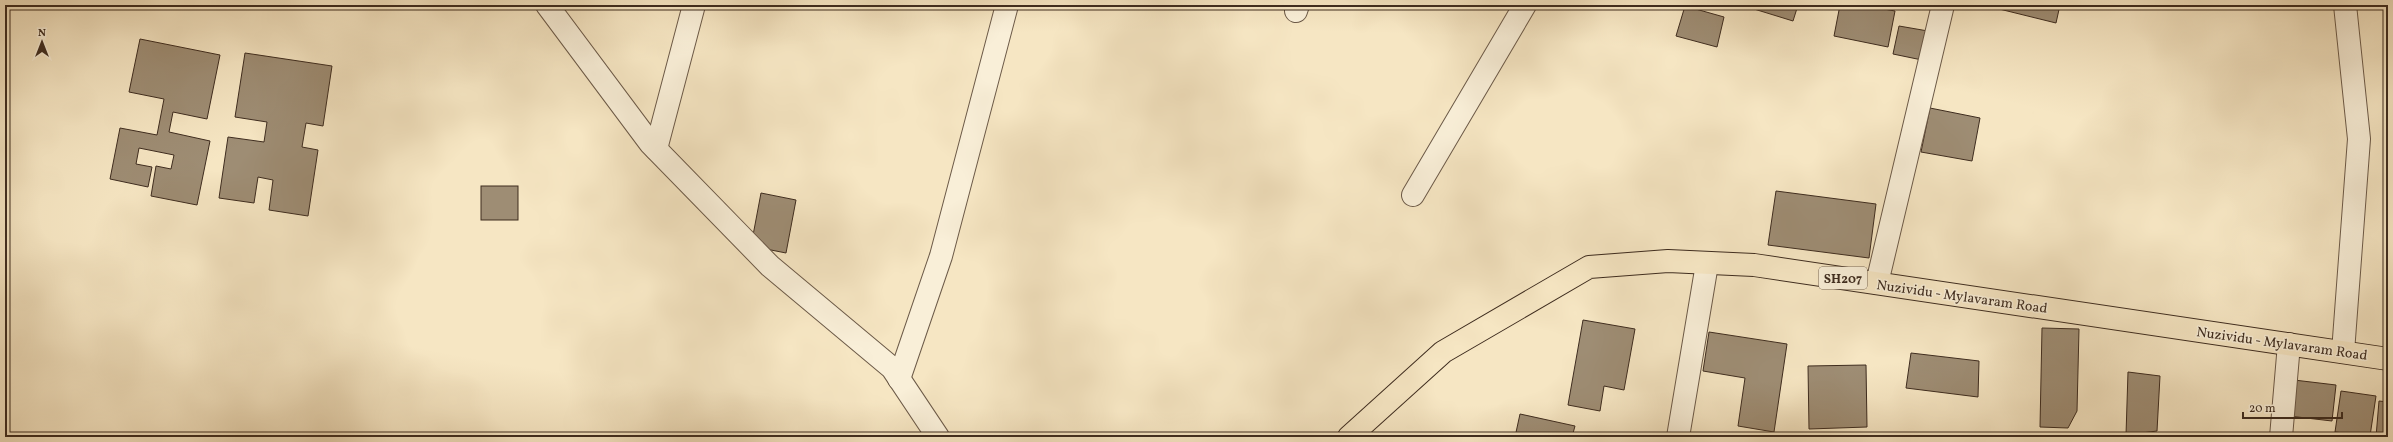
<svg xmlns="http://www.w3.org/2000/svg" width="2393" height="442" font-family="Vollkorn,serif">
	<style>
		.building { fill: #9e8d74; stroke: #3e2c1f }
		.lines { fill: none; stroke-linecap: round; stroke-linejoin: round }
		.minor-casing { stroke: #6c5a48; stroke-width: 24 }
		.major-casing { stroke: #3e2c1f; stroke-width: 24 }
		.minor { stroke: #f9efd8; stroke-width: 22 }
		.major { stroke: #f6e6c3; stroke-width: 22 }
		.labels { text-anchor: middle; stroke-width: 3; stroke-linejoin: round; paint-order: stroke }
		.shield { fill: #f9efd8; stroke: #766656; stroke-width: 1 }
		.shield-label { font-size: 13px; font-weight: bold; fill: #3e2c1f }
		.street-label { font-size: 14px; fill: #3e2c1f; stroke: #f9efd8 }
	</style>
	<rect width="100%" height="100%" fill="#f6e6c3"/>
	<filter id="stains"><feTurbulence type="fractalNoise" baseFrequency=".005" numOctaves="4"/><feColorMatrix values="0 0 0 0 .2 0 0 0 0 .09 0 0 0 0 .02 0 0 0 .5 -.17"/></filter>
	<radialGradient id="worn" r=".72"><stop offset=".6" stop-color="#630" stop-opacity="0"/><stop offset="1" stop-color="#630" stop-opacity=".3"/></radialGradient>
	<!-- building -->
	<g class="building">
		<path d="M 1741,5 L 1798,5 L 1793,21 Z"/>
		<path d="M 1840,5 L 1862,5 L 1895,11 L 1888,47 L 1834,36 Z"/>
		<path d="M 1983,5 L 2060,5 L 2056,23 Z"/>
		<path d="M 1685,6 L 1724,17 L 1717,47 L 1676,36 Z"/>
		<path d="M 1899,26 L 1928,31 L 1922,60 L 1893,54 Z"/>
		<path d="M 140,39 L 220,55 L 207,119 L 173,112 L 169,132 L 210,141 L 197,205 L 151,196 L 156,166 L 171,169 L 174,155 L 139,148 L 136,164 L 152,167 L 148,187 L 110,179 L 120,128 L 157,135 L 164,99 L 129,92 Z"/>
		<path d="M 245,53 L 332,66 L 323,126 L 306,123 L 302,147 L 318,150 L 308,216 L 269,210 L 273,180 L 258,177 L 254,203 L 219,198 L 228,137 L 264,142 L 267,122 L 235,117 Z"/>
		<path d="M 1930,108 L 1980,118 L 1972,161 L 1921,152 Z"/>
		<rect x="481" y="186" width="37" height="34"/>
		<path d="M 1776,191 L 1876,204 L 1869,258 L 1768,245 Z"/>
		<path d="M 761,193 L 796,200 L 786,253 L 751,246 Z"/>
		<path d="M 1583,320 L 1635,329 L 1624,390 L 1604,386 L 1600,411 L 1568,405 Z"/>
		<path d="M 2042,328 L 2079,329 L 2077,411 L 2068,428 L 2040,427 Z"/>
		<path d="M 1709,332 L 1787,344 L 1774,432 L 1738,426 L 1745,378 L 1703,371 Z"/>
		<path d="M 1911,353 L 1979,361 L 1978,397 L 1906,388 Z"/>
		<path d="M 1866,365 L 1867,427 L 1809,429 L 1808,366 Z"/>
		<path d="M 2128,372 L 2160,376 L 2157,431 L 2126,435 Z"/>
		<path d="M 2294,380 L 2336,385 L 2332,421 L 2289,416 Z"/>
		<path d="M 2341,391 L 2376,396 L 2370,436 L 2335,432 Z"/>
		<path d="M 2379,401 L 2388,402 L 2388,437 L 2376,437 Z"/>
		<path d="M 1520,414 L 1575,426 L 1572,437 L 1515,437 Z"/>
		<path d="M 1785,433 L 1834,434 L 1834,437 L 1785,437 Z"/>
		<path d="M 2208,434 L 2244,436 L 2244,437 L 2207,437 Z"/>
	</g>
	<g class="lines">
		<defs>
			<g id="minor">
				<path d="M 547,5 L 650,143 L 770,266 L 892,368 L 938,437"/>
				<path d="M 1296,11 L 1298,5"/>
				<path d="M 656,149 L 694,5"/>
				<path d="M 1413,195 L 1525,5"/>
				<path d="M 1877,283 L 1943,5"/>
				<path d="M 2343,352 L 2359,139 L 2345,5"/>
				<path d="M 899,379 L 941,256 L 1007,5"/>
				<path d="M 1678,437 L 1707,264"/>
				<path d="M 2281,437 L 2289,344"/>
			</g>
			<path id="major" d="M 1349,437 L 1443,352 L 1589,267 L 1668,261 L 1754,265 L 2388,359"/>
		</defs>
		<!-- minor casing -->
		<use href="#minor" class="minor-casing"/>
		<!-- major casing -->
		<use href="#major" class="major-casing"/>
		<!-- minor -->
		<use href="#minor" class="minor"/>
		<!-- major -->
		<use href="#major" class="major"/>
	</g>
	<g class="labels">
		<!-- shield labels -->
		<rect class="shield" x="1819" y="267" width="48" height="22" rx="3"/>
		<g class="shield-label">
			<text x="1843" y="283">SH207</text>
		</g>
		<!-- street labels -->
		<g class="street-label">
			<text transform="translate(1962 296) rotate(8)" y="5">Nuzividu - Mylavaram Road</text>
			<text transform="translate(2282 343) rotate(8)" y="5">Nuzividu - Mylavaram Road</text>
		</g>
	</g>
	<!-- margin -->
	<rect width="2393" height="442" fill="none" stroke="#f6e6c3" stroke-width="20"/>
	<rect x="6" y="6" width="2381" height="430" fill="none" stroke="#3e2c1f" stroke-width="2"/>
	<rect x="10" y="10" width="2373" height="422" fill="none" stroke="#3e2c1f"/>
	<!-- north arrow -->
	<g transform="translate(42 42)" stroke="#f9efd8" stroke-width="3" paint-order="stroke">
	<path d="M0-3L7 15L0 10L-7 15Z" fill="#3e2c1f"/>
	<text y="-6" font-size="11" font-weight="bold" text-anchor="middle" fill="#3e2c1f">N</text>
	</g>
	<!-- scale -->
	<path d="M2243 412v6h99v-6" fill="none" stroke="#3e2c1f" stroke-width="2"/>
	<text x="2249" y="412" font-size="12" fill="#3e2c1f" stroke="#f9efd8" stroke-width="3" paint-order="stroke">20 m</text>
	<rect width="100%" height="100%" filter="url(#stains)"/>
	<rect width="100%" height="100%" fill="url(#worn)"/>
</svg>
